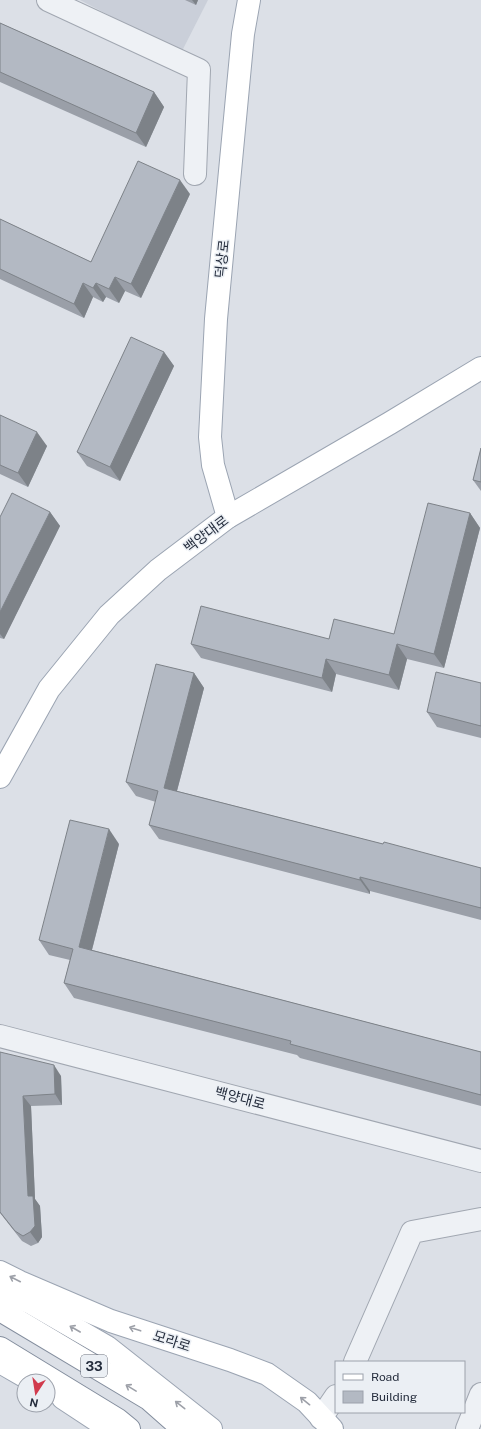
<svg xmlns="http://www.w3.org/2000/svg" width="481" height="1429" font-family="'Public Sans','Noto Sans KR',sans-serif">
	<style>
		.built { fill: #cacfd9 }
		.lines { fill: none; stroke-linecap: round; stroke-linejoin: round }
		.minor-casing { stroke: #a1a7b1; stroke-width: 24 }
		.major-casing { stroke: #9ba4b2; stroke-width: 24 }
		.highway-casing { stroke: #838d9d; stroke-width: 24 }
		.minor { stroke: #eef1f5; stroke-width: 22 }
		.major { stroke: #fff; stroke-width: 22 }
		.highway { stroke: #fff; stroke-width: 22 }
		.wall { fill: #9a9fa8 }
		.shaded-wall { fill: #7d8288 }
		.building { fill: #b3b9c3; stroke: #7d8288 }
		.oneway { stroke: #9da0a8 }
		.labels { text-anchor: middle; stroke-width: 3; stroke-linejoin: round; paint-order: stroke }
		.shield { fill: #ebeff4; stroke: #606774; stroke-width: 1 }
		.shield-label { font-size: 13px; font-weight: bold; fill: #252d3d }
		.street-label { font-size: 14px; fill: #252d3d; stroke: #ebeff4 }
	</style>
	<rect width="100%" height="100%" fill="#dce0e7"/>
	<!-- built -->
	<path class="built" d="M 80,0 L 208,0 L 181,53 Z"/>
	<g class="lines">
		<defs>
			<g id="minor">
				<path d="M 48,0 L 199,70 L 195,174"/>
				<path d="M 0,1036 L 481,1161"/>
				<path d="M 355,1362 L 412,1232 L 481,1219"/>
				<path d="M 321,1418 L 336,1396"/>
				<path d="M 467,1429 L 481,1394"/>
			</g>
			<g id="major">
				<path d="M 228,517 L 213,465 L 210,437 L 216,319 L 243,34 L 249,0"/>
				<path d="M 0,777 L 49,689 L 109,615 L 158,570 L 228,517 L 390,423 L 481,368"/>
				<path d="M 0,1272 L 20,1282 L 111,1321 L 230,1360 L 267,1374 L 307,1402 L 332,1429"/>
				<path d="M 0,1289 L 31,1303 L 107,1347 L 211,1429"/>
				<path d="M 0,1362 L 33,1381"/>
				<path d="M 63,1398 L 110,1429"/>
			</g>
			<g id="highway">
				<path d="M 0,1310 L 149,1399 L 183,1429"/>
				<path d="M 0,1348 L 118,1420 L 129,1429"/>
			</g>
		</defs>
		<!-- minor casing -->
		<use href="#minor" class="minor-casing"/>
		<!-- major casing -->
		<use href="#major" class="major-casing"/>
		<!-- highway casing -->
		<use href="#highway" class="highway-casing"/>
		<!-- minor -->
		<use href="#minor" class="minor"/>
		<!-- major -->
		<use href="#major" class="major"/>
		<!-- highway -->
		<use href="#highway" class="highway"/>
	</g>
	<!-- wall -->
	<g class="wall">
		<path d="M 185,0 L 198,0 L 196,5 Z"/>
		<path d="M 0,23 L 154,92 L 164,107 L 146,147 L 0,82 Z"/>
		<path d="M 190,194 L 141,298 L 125,291 L 119,303 L 106,297 L 103,302 L 93,297 L 84,318 L 0,279 L 0,219 L 91,262 Z"/>
		<path d="M 164,352 L 174,366 L 120,481 L 87,466 L 77,452 Z"/>
		<path d="M 0,415 L 47,446 L 28,487 L 0,474 Z"/>
		<path d="M 481,448 L 481,491 L 473,480 Z"/>
		<path d="M 50,512 L 60,526 L 4,639 L 0,638 L 0,517 Z"/>
		<path d="M 470,513 L 480,528 L 444,668 L 407,659 L 399,690 L 336,674 L 332,692 L 201,658 L 191,644 L 329,639 L 394,634 Z"/>
		<path d="M 194,673 L 204,688 L 177,791 L 383,844 L 481,868 L 481,920 L 370,891 L 370,894 L 159,839 L 149,825 L 156,802 L 136,796 L 126,782 Z"/>
		<path d="M 481,683 L 481,738 L 437,727 L 427,712 Z"/>
		<path d="M 119,844 L 92,950 L 481,1052 L 481,1106 L 300,1058 L 297,1055 L 74,998 L 64,983 L 70,960 L 49,955 L 39,940 Z"/>
		<path d="M 0,1052 L 61,1076 L 62,1105 L 31,1106 L 35,1199 L 40,1206 L 42,1237 L 38,1243 L 31,1246 L 22,1241 L 0,1213 Z"/>
	</g>
	<!-- shaded-wall -->
	<g class="shaded-wall">
		<path d="M 192,0 L 198,0 L 196,5 Z"/>
		<path d="M 154,92 L 164,107 L 146,147 L 136,133 Z"/>
		<path d="M 180,180 L 190,194 L 141,298 L 131,284 Z"/>
		<path d="M 115,277 L 125,291 L 119,303 L 109,289 Z"/>
		<path d="M 83,283 L 93,297 L 84,318 L 74,304 Z"/>
		<path d="M 96,283 L 106,297 L 103,302 L 93,288 Z"/>
		<path d="M 164,352 L 174,366 L 120,481 L 110,467 Z"/>
		<path d="M 37,432 L 47,446 L 28,487 L 18,473 Z"/>
		<path d="M 50,512 L 60,526 L 4,639 L 0,634 L 0,612 Z"/>
		<path d="M 470,513 L 480,528 L 444,668 L 434,654 Z"/>
		<path d="M 397,644 L 407,659 L 399,690 L 389,675 Z"/>
		<path d="M 326,659 L 336,674 L 332,692 L 322,678 Z"/>
		<path d="M 194,673 L 204,688 L 174,802 L 164,788 Z"/>
		<path d="M 109,829 L 119,844 L 89,961 L 79,947 Z"/>
		<path d="M 360,877 L 370,891 L 370,894 L 360,880 Z"/>
		<path d="M 54,1065 L 61,1076 L 62,1105 L 55,1094 Z"/>
		<path d="M 23,1096 L 31,1106 L 35,1199 L 40,1206 L 42,1237 L 38,1243 L 30,1232 Z"/>
	</g>
	<!-- building -->
	<g class="building">
		<path d="M 0,23 L 154,92 L 136,133 L 0,72 Z"/>
		<path d="M 138,161 L 180,180 L 131,284 L 115,277 L 109,289 L 96,283 L 93,288 L 83,283 L 74,304 L 0,269 L 0,219 L 91,262 Z"/>
		<path d="M 131,337 L 164,352 L 110,467 L 77,452 Z"/>
		<path d="M 0,415 L 37,432 L 18,473 L 0,465 Z"/>
		<path d="M 481,448 L 481,482 L 473,480 Z"/>
		<path d="M 12,493 L 50,512 L 0,612 L 0,517 Z"/>
		<path d="M 428,503 L 470,513 L 434,654 L 397,644 L 389,675 L 326,659 L 322,678 L 191,644 L 201,606 L 329,639 L 334,619 L 394,634 Z"/>
		<path d="M 156,664 L 194,673 L 164,788 L 383,844 L 384,842 L 481,868 L 481,908 L 360,877 L 360,880 L 149,825 L 158,791 L 126,782 Z"/>
		<path d="M 436,672 L 481,683 L 481,726 L 427,712 Z"/>
		<path d="M 70,820 L 109,829 L 79,947 L 481,1052 L 481,1095 L 290,1044 L 291,1041 L 64,983 L 73,949 L 39,940 Z"/>
		<path d="M 0,1052 L 54,1065 L 55,1094 L 23,1096 L 28,1196 L 33,1196 L 35,1226 L 30,1232 L 23,1236 L 15,1231 L 0,1212 Z"/>
	</g>
	<!-- one-way arrows -->
	<defs><path id="oneway-shaft" d="M-6 0H5M1.5-3L5.5 0L1.5 3" fill="none" stroke-width="1.6" stroke-linecap="round" stroke-linejoin="round"/></defs>
	<g class="oneway">
		<use href="#oneway-shaft" transform="translate(15 1279) rotate(-153)"/>
		<use href="#oneway-shaft" transform="translate(75 1329) rotate(-150)"/>
		<use href="#oneway-shaft" transform="translate(135 1329) rotate(-162)"/>
		<use href="#oneway-shaft" transform="translate(131 1388) rotate(-149)"/>
		<use href="#oneway-shaft" transform="translate(305 1401) rotate(-141)"/>
		<use href="#oneway-shaft" transform="translate(180 1405) rotate(-142)"/>
	</g>
	<g class="labels">
		<!-- shield labels -->
		<rect class="shield" x="81" y="1355" width="26" height="22" rx="3"/>
		<g class="shield-label">
			<text x="94" y="1371">33</text>
		</g>
		<!-- street labels -->
		<g class="street-label">
			<text transform="translate(222 259) rotate(-84)" y="5">덕상로</text>
			<text transform="translate(206 534) rotate(-37)" y="5">백양대로</text>
			<text transform="translate(240 1098) rotate(15)" y="5">백양대로</text>
			<text transform="translate(172 1341) rotate(18)" y="5">모라로</text>
		</g>
	</g>
	<!-- legend -->
	<rect x="335" y="1361" width="130" height="52" fill="#ebeff4" stroke="#9ca1ab"/>
	<rect x="343" y="1374" width="20" height="6" fill="#ffffff" stroke="#9ca1ab"/>
	<text x="371" y="1381" font-size="12" fill="#252d3d">Road</text>
	<rect x="343" y="1391" width="20" height="12" fill="#b3b9c3" stroke="#9ca1ab"/>
	<text x="371" y="1401" font-size="12" fill="#252d3d">Building</text>
	<!-- north arrow -->
	<g transform="translate(36 1393) rotate(192)"><circle r="19" fill="#ebeff4" stroke="#9ca1ab"/>
	<path d="M0-3L7 15L0 10L-7 15Z" fill="#d13b4d"/>
	<text y="-6" font-size="11" font-weight="bold" text-anchor="middle" fill="#252d3d">N</text>
	</g>
</svg>
